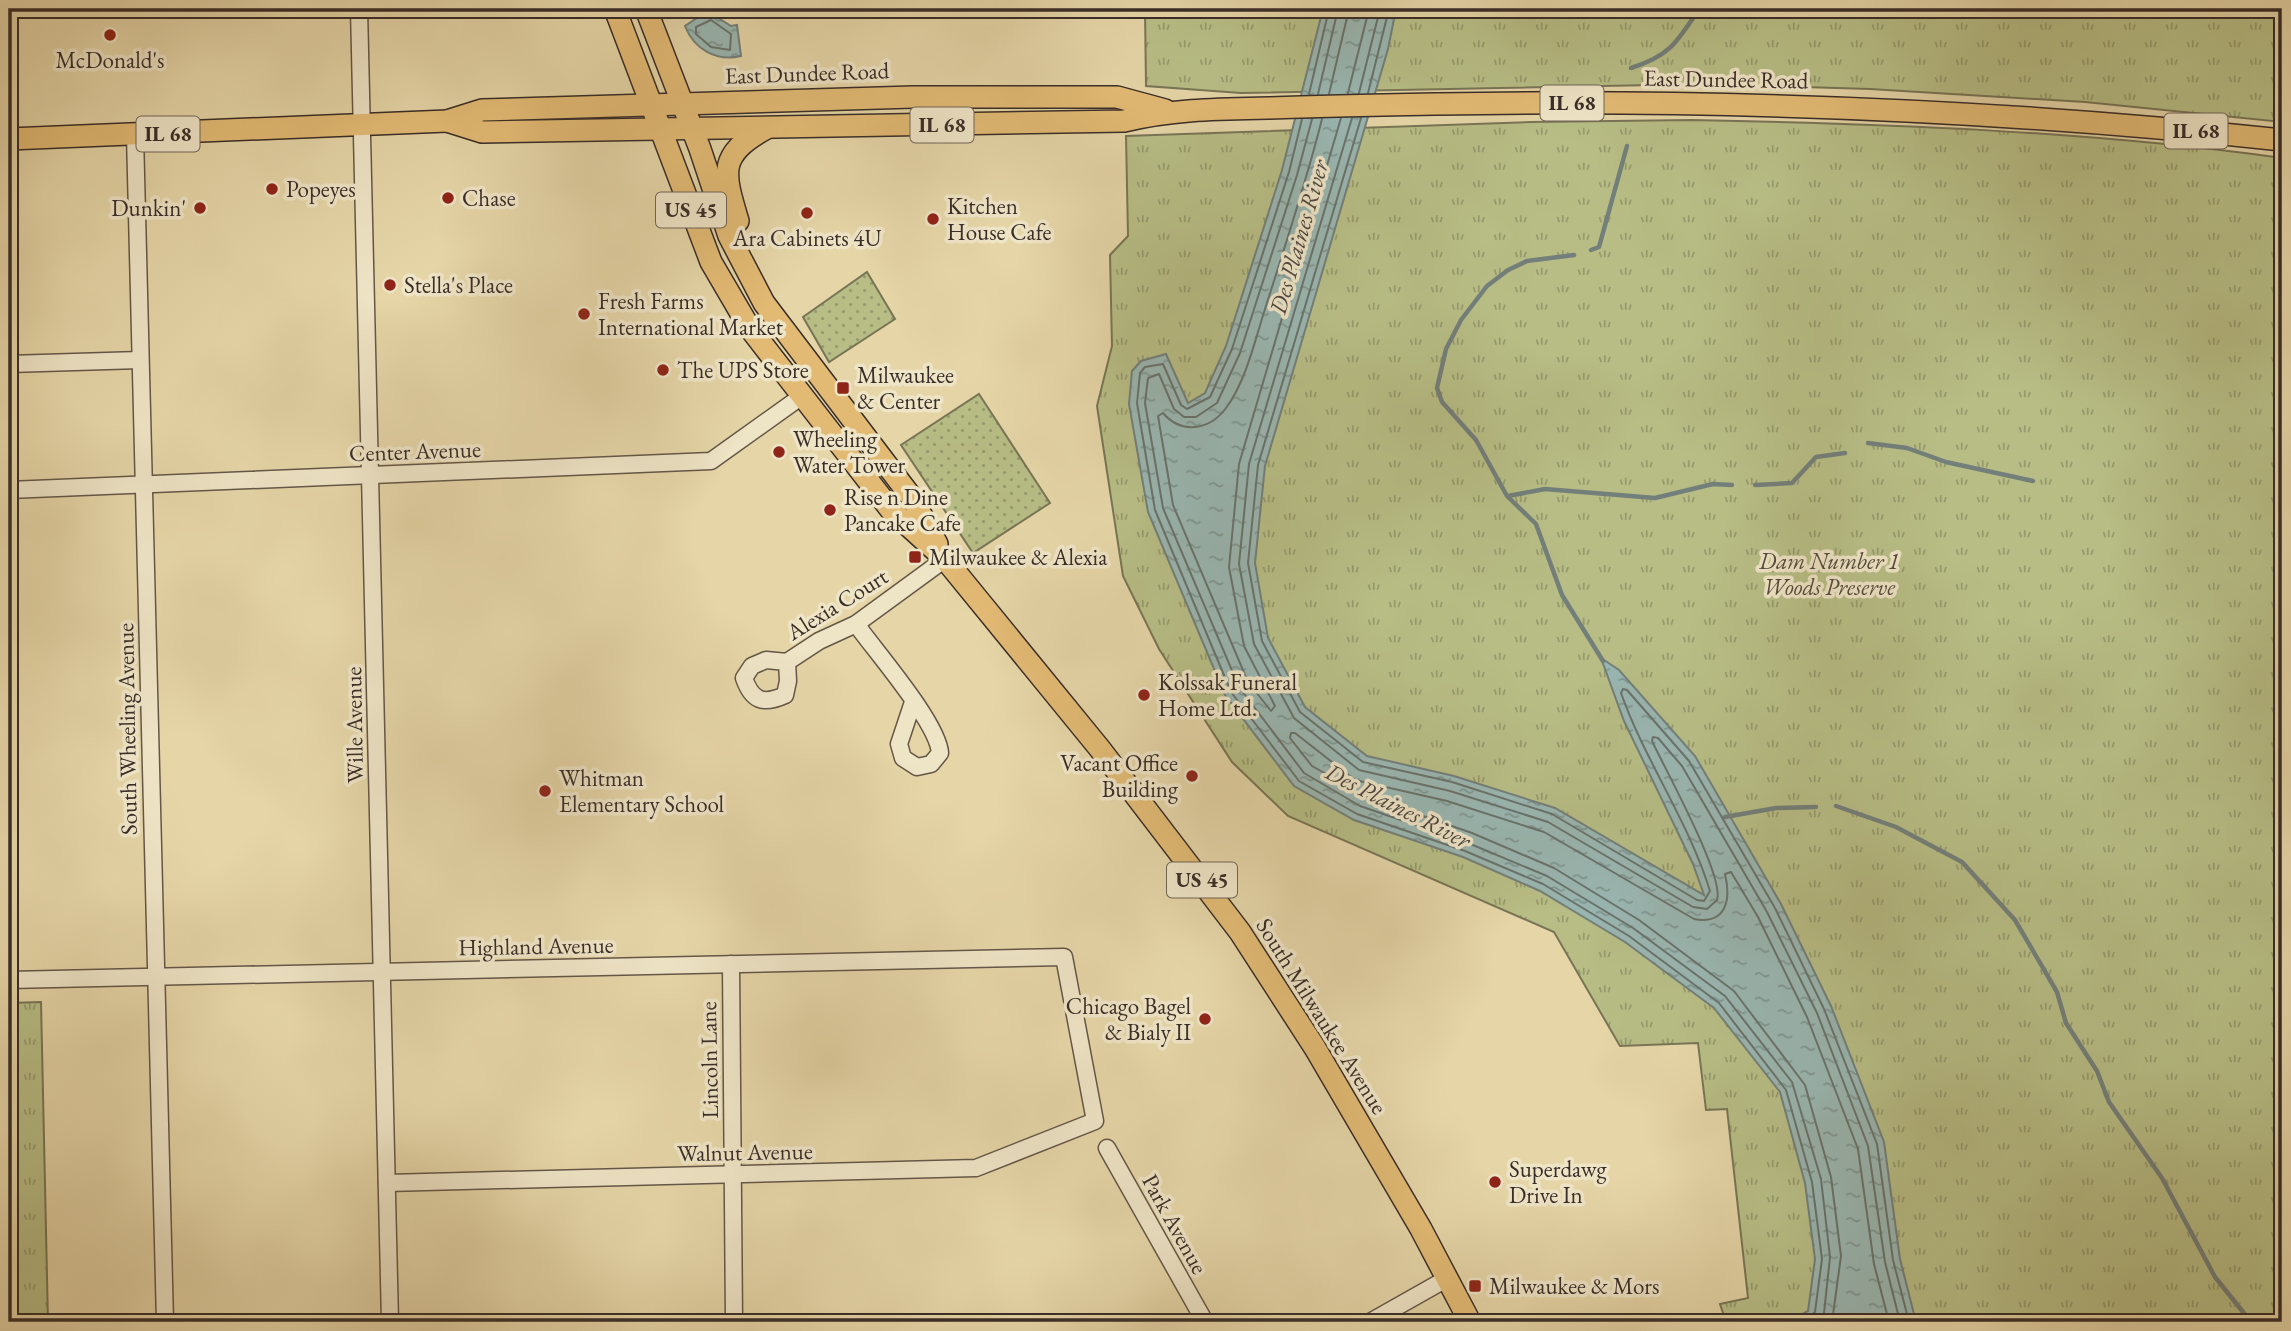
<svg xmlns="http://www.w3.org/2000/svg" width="2291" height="1331" font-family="'EB Garamond',serif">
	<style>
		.grass { fill: url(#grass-dots); stroke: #787556; stroke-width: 2 }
		.park { fill: url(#park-tufts); stroke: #787556; stroke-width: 2 }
		.water { fill: url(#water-ripples); stroke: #737f7a; stroke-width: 2 }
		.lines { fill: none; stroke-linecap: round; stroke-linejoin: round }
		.shore { stroke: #69726c; stroke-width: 2 }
		.stream { stroke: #737f7a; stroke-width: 4.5 }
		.minor-casing { stroke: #645748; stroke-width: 19 }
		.major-casing { stroke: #392d28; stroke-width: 24 }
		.minor { stroke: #eee4c6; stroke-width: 16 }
		.major { stroke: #e2ba74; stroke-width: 21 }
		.poi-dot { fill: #8f2418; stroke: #eee4c6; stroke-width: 2.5 }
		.labels { text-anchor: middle; stroke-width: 7; stroke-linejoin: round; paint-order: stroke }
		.shield { fill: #eee4c6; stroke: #6f6457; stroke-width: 2 }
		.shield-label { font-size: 21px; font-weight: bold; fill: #392d28 }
		.poi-label { font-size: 23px; fill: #392d28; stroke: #eee4c6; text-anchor: start }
		.street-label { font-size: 23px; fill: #392d28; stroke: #eee4c6 }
		.park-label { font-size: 23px; font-style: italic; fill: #524a3b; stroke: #eee4c6 }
		.water-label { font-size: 24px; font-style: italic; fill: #4c4843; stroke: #eee4c6 }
	</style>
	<defs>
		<pattern id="grass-dots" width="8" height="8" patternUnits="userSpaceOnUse" patternTransform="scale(1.75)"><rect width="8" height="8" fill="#b7bd85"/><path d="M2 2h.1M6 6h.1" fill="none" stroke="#969a6d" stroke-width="1.8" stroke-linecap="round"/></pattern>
		<pattern id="park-tufts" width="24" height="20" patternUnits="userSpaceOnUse" patternTransform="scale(1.75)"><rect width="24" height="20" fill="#b7bd85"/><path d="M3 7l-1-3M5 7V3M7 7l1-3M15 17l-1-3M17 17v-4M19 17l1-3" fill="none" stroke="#969a6d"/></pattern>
		<pattern id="water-ripples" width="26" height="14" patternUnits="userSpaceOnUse" patternTransform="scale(1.75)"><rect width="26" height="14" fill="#99b6b1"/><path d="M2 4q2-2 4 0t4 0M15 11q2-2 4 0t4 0" fill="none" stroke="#7e9490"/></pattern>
	</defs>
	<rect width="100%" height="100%" fill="#e5d5a7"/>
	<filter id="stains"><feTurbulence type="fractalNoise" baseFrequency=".00286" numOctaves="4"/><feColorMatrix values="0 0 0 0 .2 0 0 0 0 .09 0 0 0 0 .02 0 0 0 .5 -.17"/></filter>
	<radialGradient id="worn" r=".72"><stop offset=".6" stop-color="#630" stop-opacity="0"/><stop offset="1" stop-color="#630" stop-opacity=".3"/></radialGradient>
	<!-- grass -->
	<g class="grass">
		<path d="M 867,272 L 895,319 L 829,362 L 803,317 Z"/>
		<path d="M 979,394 L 1050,503 L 973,553 L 901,445 Z"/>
	</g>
	<!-- park -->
	<g class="park">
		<path d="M 1145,9 L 2282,9 L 2282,122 L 2085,102 L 1870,89 L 1706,84 L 1241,93 L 1146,86 Z"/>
		<path d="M 1692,120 C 1889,124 2087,131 2282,158 L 2282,1322 L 1726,1322 L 1720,1304 L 1748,1298 L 1727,1109 L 1706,1110 L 1698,1043 L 1620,1046 L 1554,932 L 1288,816 L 1232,762 L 1159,649 L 1123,576 L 1097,406 L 1112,346 L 1110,255 L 1128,236 L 1126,136 L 1531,122 Z"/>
		<path d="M 41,1002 L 48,1322 L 9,1322 L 9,1003 Z"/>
	</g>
	<!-- water -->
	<g class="water">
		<path d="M 1323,9 L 1396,9 L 1388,49 L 1265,466 L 1255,563 L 1268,638 L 1305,707 L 1367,756 L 1454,776 L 1555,808 L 1704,895 L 1693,864 L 1624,721 L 1601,658 L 1619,670 L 1695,756 L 1781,904 L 1831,1006 L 1884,1142 L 1900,1259 L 1916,1322 L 1788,1322 L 1808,1311 L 1815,1259 L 1805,1183 L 1780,1092 L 1714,1008 L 1625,942 L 1540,891 L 1463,857 L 1354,820 L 1294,786 L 1225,695 L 1148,512 L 1129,404 L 1132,371 L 1141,361 L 1166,354 L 1188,403 L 1205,393 L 1226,346 L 1282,170 Z"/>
		<path d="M 716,12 L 720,19 L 731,26 L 737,25 L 741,56 C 716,62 694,49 685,26 L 703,14 Z"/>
	</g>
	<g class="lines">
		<!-- shore -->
		<g class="shore">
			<path d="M 711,20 L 731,34 L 730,50 L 711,47 L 696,34 L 696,27 Z"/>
			<path d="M 1348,93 L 1369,9"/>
			<path d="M 1359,93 L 1380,9"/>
			<path d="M 1368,93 L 1389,9"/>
			<path d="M 1309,94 L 1329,9"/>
			<path d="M 1318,94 L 1338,9"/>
			<path d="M 1329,94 L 1349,9"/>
			<path d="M 1352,118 L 1249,464 L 1239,564 L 1254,644 L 1294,718 L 1359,770 L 1450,791 L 1548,822 L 1693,907 L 1707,909 L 1717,900 C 1725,877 1665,769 1652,741 L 1653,737 L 1658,738 L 1682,766 L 1767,912 L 1817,1013 L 1868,1146 L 1885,1262 L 1900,1322"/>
			<path d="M 1361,118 L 1258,465 L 1248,563 L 1262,641 L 1300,712 L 1363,762 L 1452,782 L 1552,814 L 1697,900 L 1704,901 L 1710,891 C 1689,822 1645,761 1621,693 L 1623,689 L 1627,690 L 1689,761 L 1775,908 L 1824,1009 L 1877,1144 L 1893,1260 L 1909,1322"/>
			<path d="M 1302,119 L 1289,172 L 1232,349 L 1210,397 L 1187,409 L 1181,405 L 1163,364 L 1145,367 L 1140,373 L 1137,403 L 1155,510 L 1231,692 L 1299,781 L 1357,814 L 1465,851 L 1543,884 L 1629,936 L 1719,1003 L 1786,1090 L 1812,1182 L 1822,1259 L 1815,1312 L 1802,1322"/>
			<path d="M 1312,119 L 1297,175 L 1240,353 L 1217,403 L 1196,417 L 1184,417 L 1174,409 L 1159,374 L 1148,378 L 1145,403 L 1163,508 L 1239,687 L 1304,773 L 1360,806 L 1468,843 L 1547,876 L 1633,928 L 1725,996 L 1792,1082 L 1821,1179 L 1830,1257 L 1824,1313 L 1819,1322"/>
			<path d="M 1322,119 C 1306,183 1285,246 1265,309 C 1255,340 1246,381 1226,408 C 1209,431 1181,434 1163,413 L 1158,416 L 1173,505 L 1248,682 L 1271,711 L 1275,706 L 1244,646 L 1229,567 L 1239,464 L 1341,118"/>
			<path d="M 1832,1322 L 1841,1256 L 1831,1177 L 1805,1085 L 1734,991 L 1639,920 L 1554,868 L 1472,833 L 1365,796 L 1312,766 L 1290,738 L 1291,733 L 1295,733 L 1355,780 L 1447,801 L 1544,832 L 1694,919 C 1727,925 1731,899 1725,874 L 1731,872 L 1758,917 L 1807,1017 L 1858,1149 L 1874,1264 L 1889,1322"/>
		</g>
		<!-- stream -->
		<g class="stream">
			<path d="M 1631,68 C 1670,56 1677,42 1699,9"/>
			<path d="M 1591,250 L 1599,247 L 1627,146"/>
			<path d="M 1574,255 L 1527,261 L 1508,270 L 1487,286 L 1461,320 L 1446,349 L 1437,388 L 1442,402 L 1476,440 L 1507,496 L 1536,524 L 1562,595 L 1603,661"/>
			<path d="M 1868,443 L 1907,448 L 1946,462 L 2033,481"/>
			<path d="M 1755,485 L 1792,483 L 1816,457 L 1845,453"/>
			<path d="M 1508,496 L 1545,489 L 1655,498 L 1713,484 L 1732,485"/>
			<path d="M 1836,806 L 1896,827 L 1962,862 L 2015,920 L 2057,992 L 2066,1023 L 2097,1071 L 2109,1102 L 2162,1178 L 2215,1277 L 2251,1322"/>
			<path d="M 1725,817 L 1776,808 L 1816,807"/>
		</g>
		<defs>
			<g id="minor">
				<path d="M 359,9 L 390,1322"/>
				<path d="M 135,135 L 165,1322"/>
				<path d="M 9,364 L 140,360"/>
				<path d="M 9,490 L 711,461 L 802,396"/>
				<path d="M 856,624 C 876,652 938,723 940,753 L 931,764 L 917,767 L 903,758 L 899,744 L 913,702"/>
				<path d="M 766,660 L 787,662 L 788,681 L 785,695 C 763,705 752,701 744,678 L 752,666 Z"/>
				<path d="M 787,662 L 819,641 L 856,624 L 945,559"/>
				<path d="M 731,964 L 734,1322"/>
				<path d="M 9,980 L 1064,957 L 1095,1121 L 976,1168 L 387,1183"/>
				<path d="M 1107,1148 L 1205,1322"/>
				<path d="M 1370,1322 L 1448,1278"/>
			</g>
			<g id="major">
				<path d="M 615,9 L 711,262 L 749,327 L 891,510 L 945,559 L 1100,749 L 1240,932 L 1315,1048 L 1421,1229 L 1470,1322"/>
				<path d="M 646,9 L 700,149 L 729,236 L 764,303 L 912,498 L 937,544"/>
				<path d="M 447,121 L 482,132 L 1124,121 C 1174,109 1219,109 1269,108 C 1325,106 1382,105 1438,104 C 1720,99 2002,110 2282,140"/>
				<path d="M 9,139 L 447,121 L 482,110 L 913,97 L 1117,97 L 1165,110"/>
				<path d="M 738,221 C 724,174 717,155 765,129"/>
			</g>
		</defs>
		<!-- minor casing -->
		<use href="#minor" class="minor-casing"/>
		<!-- major casing -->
		<use href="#major" class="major-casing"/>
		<!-- minor -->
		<use href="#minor" class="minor"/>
		<!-- major -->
		<use href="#major" class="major"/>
	</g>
	<!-- markers -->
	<g class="poi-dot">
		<circle cx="110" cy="35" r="7"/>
		<circle cx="272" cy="189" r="7"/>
		<circle cx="448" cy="198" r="7"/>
		<circle cx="200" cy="208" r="7"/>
		<circle cx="807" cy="213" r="7"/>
		<circle cx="933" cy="219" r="7"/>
		<circle cx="390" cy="285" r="7"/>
		<circle cx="584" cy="314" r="7"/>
		<circle cx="663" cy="370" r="7"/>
		<rect x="836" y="381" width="14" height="14" rx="3.5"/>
		<circle cx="779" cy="452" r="7"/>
		<circle cx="830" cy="510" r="7"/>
		<rect x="908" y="550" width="14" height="14" rx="3.5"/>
		<circle cx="1144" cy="695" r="7"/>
		<circle cx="1192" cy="776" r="7"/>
		<circle cx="545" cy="791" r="7"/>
		<circle cx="1205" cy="1019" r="7"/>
		<circle cx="1495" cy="1182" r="7"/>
		<rect x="1468" y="1279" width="14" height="14" rx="3.5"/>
	</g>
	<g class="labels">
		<!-- shield labels -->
		<g class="shield">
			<rect x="1540.5" y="85.5" width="63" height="35" rx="5"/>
			<rect x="910.5" y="107.5" width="63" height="35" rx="5"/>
			<rect x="2164.5" y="113.5" width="63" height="35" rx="5"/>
			<rect x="136.5" y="116.5" width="63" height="35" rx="5"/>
			<rect x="656" y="192.5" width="70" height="35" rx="5"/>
			<rect x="1167" y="862.5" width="70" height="35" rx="5"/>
		</g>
		<g class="shield-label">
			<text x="1572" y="110">IL 68</text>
			<text x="942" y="132">IL 68</text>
			<text x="2196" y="138">IL 68</text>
			<text x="168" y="141">IL 68</text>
			<text x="691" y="217">US 45</text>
			<text x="1202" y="887">US 45</text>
		</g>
		<!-- poi labels -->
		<g class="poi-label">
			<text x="110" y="68" text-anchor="middle">McDonald's</text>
			<text x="286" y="197">Popeyes</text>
			<text x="462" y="206">Chase</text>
			<text x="947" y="214">Kitchen<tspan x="947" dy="26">House Cafe</tspan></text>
			<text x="186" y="216" text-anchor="end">Dunkin'</text>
			<text x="807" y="246" text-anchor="middle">Ara Cabinets 4U</text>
			<text x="404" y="293">Stella's Place</text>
			<text x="598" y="309">Fresh Farms<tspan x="598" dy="26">International Market</tspan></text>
			<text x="677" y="378">The UPS Store</text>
			<text x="857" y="383">Milwaukee<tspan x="857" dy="26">&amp; Center</tspan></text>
			<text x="793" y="447">Wheeling<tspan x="793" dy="26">Water Tower</tspan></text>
			<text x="844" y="505">Rise n Dine<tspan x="844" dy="26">Pancake Cafe</tspan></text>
			<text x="929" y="565">Milwaukee &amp; Alexia</text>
			<text x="1158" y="690">Kolssak Funeral<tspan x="1158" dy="26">Home Ltd.</tspan></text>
			<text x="1178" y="771" text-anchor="end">Vacant Office<tspan x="1178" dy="26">Building</tspan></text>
			<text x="559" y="786">Whitman<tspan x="559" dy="26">Elementary School</tspan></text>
			<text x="1191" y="1014" text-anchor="end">Chicago Bagel<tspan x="1191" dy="26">&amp; Bialy II</tspan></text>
			<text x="1509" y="1177">Superdawg<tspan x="1509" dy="26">Drive In</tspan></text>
			<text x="1489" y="1294">Milwaukee &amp; Mors</text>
		</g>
		<!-- street labels -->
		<g class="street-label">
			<text transform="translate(807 73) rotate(-2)" y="8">East Dundee Road</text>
			<text transform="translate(1726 79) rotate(1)" y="8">East Dundee Road</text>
			<text transform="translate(415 451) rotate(-2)" y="8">Center Avenue</text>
			<text transform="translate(837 604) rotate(-32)" y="8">Alexia Court</text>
			<text transform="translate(354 725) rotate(-91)" y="8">Wille Avenue</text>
			<text transform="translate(127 729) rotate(-91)" y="8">South Wheeling Avenue</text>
			<text transform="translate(536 946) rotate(-1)" y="8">Highland Avenue</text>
			<text transform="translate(1322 1016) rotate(58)" y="8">South Milwaukee Avenue</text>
			<text transform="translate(709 1060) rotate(-91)" y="8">Lincoln Lane</text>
			<text transform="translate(745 1152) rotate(-1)" y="8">Walnut Avenue</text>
			<text transform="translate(1175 1224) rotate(61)" y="8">Park Avenue</text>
		</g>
		<!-- park labels -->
		<g class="park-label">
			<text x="1829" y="569">Dam Number 1<tspan x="1829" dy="26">Woods Preserve</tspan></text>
		</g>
		<!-- water labels -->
		<g class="water-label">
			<text transform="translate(1299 237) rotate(-74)" y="8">Des Plaines River</text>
			<text transform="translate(1398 806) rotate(27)" y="8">Des Plaines River</text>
		</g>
	</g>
	<!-- margin -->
	<rect width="2291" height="1331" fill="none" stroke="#e5d5a7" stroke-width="35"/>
	<rect x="10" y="10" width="2270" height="1310" fill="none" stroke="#392d28" stroke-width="3.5"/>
	<rect x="18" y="18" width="2256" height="1296" fill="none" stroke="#392d28" stroke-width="2"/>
	<rect width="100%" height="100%" filter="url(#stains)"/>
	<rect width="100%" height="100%" fill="url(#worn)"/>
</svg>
